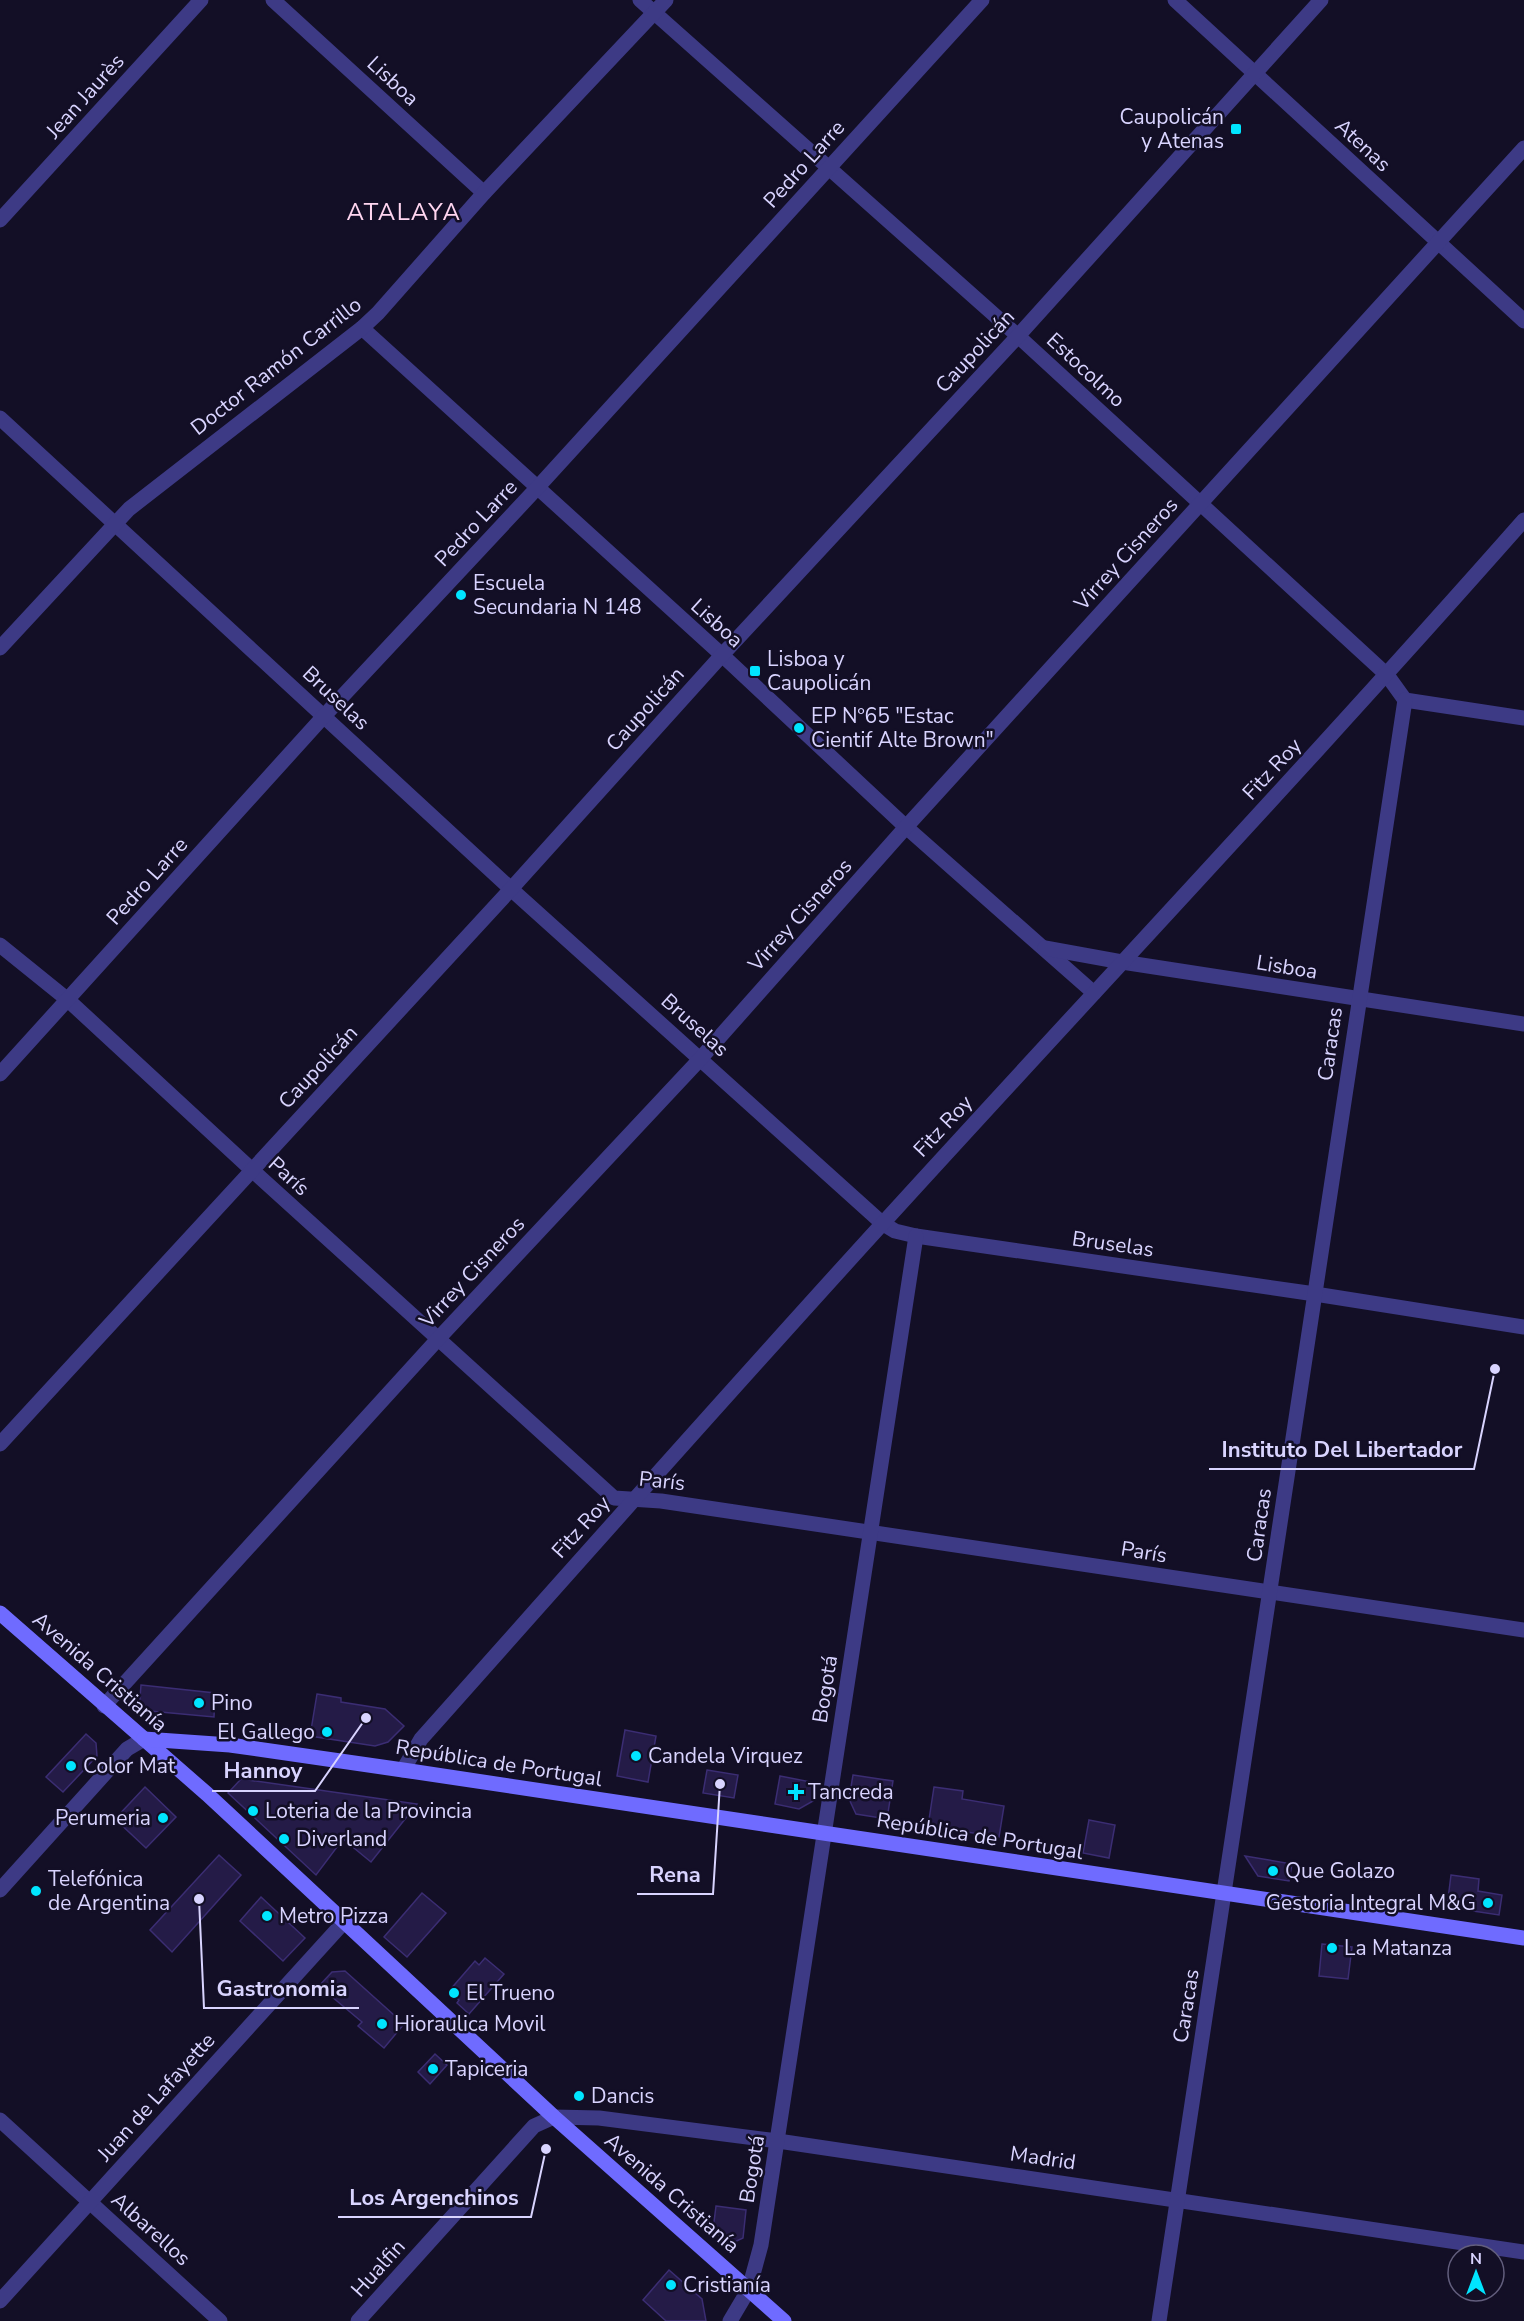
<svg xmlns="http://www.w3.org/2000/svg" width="1524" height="2321" font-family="'Nunito Sans',sans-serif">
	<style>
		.building { fill: #241b47; stroke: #3b2d73; stroke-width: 1.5 }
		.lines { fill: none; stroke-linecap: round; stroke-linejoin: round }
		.minor { stroke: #3d3a85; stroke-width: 15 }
		.secondary { stroke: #6f6bff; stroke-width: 15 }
		.poi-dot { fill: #00e5ff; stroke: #130f26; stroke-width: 2 }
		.labels { text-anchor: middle; stroke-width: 5; stroke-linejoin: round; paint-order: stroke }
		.street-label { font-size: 21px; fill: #d9d4ff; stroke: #130f26 }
		.poi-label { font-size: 21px; fill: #d9d4ff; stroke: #130f26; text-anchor: start }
		.quarter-label { font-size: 24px; letter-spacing: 1.5px; fill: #ffd6f0; stroke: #130f26 }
		.leader { fill: none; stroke: #d9d4ff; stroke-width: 2 }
		.callout-dot { fill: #d9d4ff; stroke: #130f26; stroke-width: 2 }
		.callout-label { font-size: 22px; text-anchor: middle; font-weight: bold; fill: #d9d4ff; stroke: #130f26; stroke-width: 5; stroke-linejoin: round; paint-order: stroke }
	</style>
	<rect width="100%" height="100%" fill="#130f26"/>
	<!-- building -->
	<g class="building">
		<path d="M 141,1685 L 215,1693 L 214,1717 L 139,1710 Z"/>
		<path d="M 317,1694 L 341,1698 L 341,1702 L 385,1709 L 404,1726 L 388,1742 L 375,1746 L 310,1736 Z"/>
		<path d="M 625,1730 L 656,1736 L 648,1782 L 617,1776 Z"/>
		<path d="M 86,1734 L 96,1743 L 97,1756 L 63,1792 L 46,1777 Z"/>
		<path d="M 707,1770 L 738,1775 L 734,1798 L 703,1793 Z"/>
		<path d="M 853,1775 L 893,1781 L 887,1819 L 856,1814 L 849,1799 Z"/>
		<path d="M 780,1776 L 816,1783 L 813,1801 L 799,1809 L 775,1804 Z"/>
		<path d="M 241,1779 L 375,1798 L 417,1804 L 371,1862 L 343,1839 L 316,1875 L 228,1793 Z"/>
		<path d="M 145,1787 L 176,1817 L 146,1848 L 115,1819 Z"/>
		<path d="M 934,1787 L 963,1791 L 962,1799 L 1004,1806 L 999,1837 L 928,1826 Z"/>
		<path d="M 1089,1820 L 1115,1825 L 1109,1858 L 1083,1853 Z"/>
		<path d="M 219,1855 L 241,1875 L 172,1952 L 150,1930 Z"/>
		<path d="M 1245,1856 L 1292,1864 L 1289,1881 L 1258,1876 Z"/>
		<path d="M 1451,1875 L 1479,1879 L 1478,1891 L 1502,1895 L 1499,1915 L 1447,1907 Z"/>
		<path d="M 422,1893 L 446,1913 L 407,1957 L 384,1937 Z"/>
		<path d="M 261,1897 L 305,1938 L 283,1961 L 240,1921 Z"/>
		<path d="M 1322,1944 L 1352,1947 L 1348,1979 L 1319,1976 Z"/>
		<path d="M 485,1958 L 504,1974 L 469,2014 L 457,2003 L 459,2000 L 449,1991 L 475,1961 L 479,1965 Z"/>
		<path d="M 345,1971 L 404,2024 L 384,2048 L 358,2026 L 362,2022 L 319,1986 L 332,1972 Z"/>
		<path d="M 435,2054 L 447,2065 L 430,2084 L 418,2072 Z"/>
		<path d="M 716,2206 L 746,2210 L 743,2238 L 728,2245 L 713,2230 Z"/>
		<path d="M 669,2270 L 702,2299 L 706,2321 L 666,2321 L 643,2300 Z"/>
	</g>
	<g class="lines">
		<!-- minor -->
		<g class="minor">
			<path d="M 273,0 L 484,193"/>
			<path d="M 640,0 L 1018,336 L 1387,675 L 1405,700 L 1524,718"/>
			<path d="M 1175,0 L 1524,321"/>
			<path d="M 0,220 L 201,0"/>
			<path d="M 362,328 L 722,655 L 906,827 L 1094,993"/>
			<path d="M 0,418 L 511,889 L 882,1223 L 895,1231 L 916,1236 L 1315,1294 L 1524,1327"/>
			<path d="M 0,648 L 129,509 L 362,328 L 378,313 L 484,193 L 666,0"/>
			<path d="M 0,945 L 68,1000 L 252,1170 L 614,1498 L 661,1501 L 1524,1630"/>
			<path d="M 1045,948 L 1122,962 L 1524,1024"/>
			<path d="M 0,1074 L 324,716 L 537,488 L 982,0"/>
			<path d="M 0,1444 L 511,889 L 722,655 L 1018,336 L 1321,0"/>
			<path d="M 104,1706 L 438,1339 L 701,1058 L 906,827 L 1524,148"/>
			<path d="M 403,1770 L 421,1739 C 575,1566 728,1393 884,1222 C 1097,988 1315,757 1524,520"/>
			<path d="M 0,1890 L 127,1749 L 144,1739"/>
			<path d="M 0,2120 L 220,2321"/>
			<path d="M 0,2301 L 344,1922"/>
			<path d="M 358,2321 L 534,2126 L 554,2117 L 599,2118 L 778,2141 L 1524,2252"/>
			<path d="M 730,2321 L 749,2289 L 761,2245 L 916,1236"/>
			<path d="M 1159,2321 L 1405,700"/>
		</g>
		<!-- secondary -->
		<g class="secondary">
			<path d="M 0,1613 L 207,1794 L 554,2117 L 784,2321"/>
			<path d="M 144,1739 L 230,1745 L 403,1770 L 1524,1938"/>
		</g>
	</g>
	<!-- markers -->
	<g class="poi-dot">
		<rect x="1230" y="123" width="12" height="12" rx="3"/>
		<circle cx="461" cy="595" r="6"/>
		<rect x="749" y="665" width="12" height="12" rx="3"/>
		<circle cx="799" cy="728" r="6"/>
		<circle cx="199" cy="1703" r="6"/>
		<circle cx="327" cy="1732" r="6"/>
		<circle cx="636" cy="1756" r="6"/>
		<circle cx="71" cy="1766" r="6"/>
		<path d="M793 1783h6v6h6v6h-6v6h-6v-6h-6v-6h6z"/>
		<circle cx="253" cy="1811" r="6"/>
		<circle cx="163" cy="1818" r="6"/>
		<circle cx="284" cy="1839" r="6"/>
		<circle cx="1273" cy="1871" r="6"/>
		<circle cx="36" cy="1891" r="6"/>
		<circle cx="1488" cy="1903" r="6"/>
		<circle cx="267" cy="1916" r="6"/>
		<circle cx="1332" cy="1948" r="6"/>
		<circle cx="454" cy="1993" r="6"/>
		<circle cx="382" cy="2024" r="6"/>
		<circle cx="433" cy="2069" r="6"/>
		<circle cx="579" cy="2096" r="6"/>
		<circle cx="671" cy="2285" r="6"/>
	</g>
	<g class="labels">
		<!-- street labels -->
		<g class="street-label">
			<text transform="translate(393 81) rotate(43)" y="7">Lisboa</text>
			<text transform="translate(85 96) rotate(-48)" y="7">Jean Jaurès</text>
			<text transform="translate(1363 145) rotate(43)" y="7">Atenas</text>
			<text transform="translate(804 164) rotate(-48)" y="7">Pedro Larre</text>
			<text transform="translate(975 351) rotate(-47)" y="7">Caupolicán</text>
			<text transform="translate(276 366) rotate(-38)" y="7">Doctor Ramón Carrillo</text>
			<text transform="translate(1086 370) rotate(43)" y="7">Estocolmo</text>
			<text transform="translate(476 523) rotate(-47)" y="7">Pedro Larre</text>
			<text transform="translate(1126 554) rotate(-48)" y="7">Virrey Cisneros</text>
			<text transform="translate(717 623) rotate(42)" y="7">Lisboa</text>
			<text transform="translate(336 698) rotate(43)" y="7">Bruselas</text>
			<text transform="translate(645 709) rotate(-48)" y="7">Caupolicán</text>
			<text transform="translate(1272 769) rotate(-47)" y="7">Fitz Roy</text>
			<text transform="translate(147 881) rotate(-48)" y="7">Pedro Larre</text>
			<text transform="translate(800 915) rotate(-48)" y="7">Virrey Cisneros</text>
			<text transform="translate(1287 967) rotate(9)" y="7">Lisboa</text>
			<text transform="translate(695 1025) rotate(42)" y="7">Bruselas</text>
			<text transform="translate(1330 1044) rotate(-82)" y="7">Caracas</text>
			<text transform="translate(318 1067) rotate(-47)" y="7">Caupolicán</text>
			<text transform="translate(943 1126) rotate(-47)" y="7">Fitz Roy</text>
			<text transform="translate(289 1176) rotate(42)" y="7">París</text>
			<text transform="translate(1113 1244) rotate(8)" y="7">Bruselas</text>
			<text transform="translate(472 1272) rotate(-47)" y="7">Virrey Cisneros</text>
			<text transform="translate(662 1481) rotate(6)" y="7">París</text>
			<text transform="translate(1259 1525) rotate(-82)" y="7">Caracas</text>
			<text transform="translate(581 1527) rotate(-48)" y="7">Fitz Roy</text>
			<text transform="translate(1144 1552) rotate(9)" y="7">París</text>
			<text transform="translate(100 1672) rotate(41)" y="7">Avenida Cristianía</text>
			<text transform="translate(825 1689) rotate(-81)" y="7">Bogotá</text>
			<text transform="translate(499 1763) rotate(9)" y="7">República de Portugal</text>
			<text transform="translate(980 1836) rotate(9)" y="7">República de Portugal</text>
			<text transform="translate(1186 2006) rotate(-81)" y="7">Caracas</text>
			<text transform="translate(156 2097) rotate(-48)" y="7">Juan de Lafayette</text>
			<text transform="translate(1043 2158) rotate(8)" y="7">Madrid</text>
			<text transform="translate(752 2169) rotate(-81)" y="7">Bogotá</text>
			<text transform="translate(672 2193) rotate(41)" y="7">Avenida Cristianía</text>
			<text transform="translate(151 2229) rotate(42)" y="7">Albarellos</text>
			<text transform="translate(378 2268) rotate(-48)" y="7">Hualfin</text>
		</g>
		<!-- poi labels -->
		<g class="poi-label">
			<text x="1224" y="124" text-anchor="end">Caupolicán<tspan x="1224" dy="24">y Atenas</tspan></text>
			<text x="473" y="590">Escuela<tspan x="473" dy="24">Secundaria N 148</tspan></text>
			<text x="767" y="666">Lisboa y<tspan x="767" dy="24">Caupolicán</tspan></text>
			<text x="811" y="723">EP Nº65 "Estac<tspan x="811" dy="24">Cientif Alte Brown"</tspan></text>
			<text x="211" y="1710">Pino</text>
			<text x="315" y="1739" text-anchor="end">El Gallego</text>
			<text x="648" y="1763">Candela Virquez</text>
			<text x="83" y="1773">Color Mat</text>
			<text x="808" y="1799">Tancreda</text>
			<text x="265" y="1818">Loteria de la Provincia</text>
			<text x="151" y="1825" text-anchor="end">Perumeria</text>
			<text x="296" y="1846">Diverland</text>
			<text x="1285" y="1878">Que Golazo</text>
			<text x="48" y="1886">Telefónica<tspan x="48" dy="24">de Argentina</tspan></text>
			<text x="1476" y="1910" text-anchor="end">Gestoria Integral M&amp;G</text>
			<text x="279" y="1923">Metro Pizza</text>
			<text x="1344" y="1955">La Matanza</text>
			<text x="466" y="2000">El Trueno</text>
			<text x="394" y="2031">Hioraulica Movil</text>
			<text x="445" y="2076">Tapiceria</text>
			<text x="591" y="2103">Dancis</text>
			<text x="683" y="2292">Cristianía</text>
		</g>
		<!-- quarter labels -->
		<g class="quarter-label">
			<text x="404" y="220">ATALAYA</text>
		</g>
	</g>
	<!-- callouts -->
	<path class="leader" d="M1495 1369L1474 1469H1209M366 1718L315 1791H212M720 1784L713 1894H637M199 1899L204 2008H359M546 2149L531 2217H338"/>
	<g class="callout-dot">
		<circle cx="1495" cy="1369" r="6"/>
		<circle cx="366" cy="1718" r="6"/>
		<circle cx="720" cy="1784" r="6"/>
		<circle cx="199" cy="1899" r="6"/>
		<circle cx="546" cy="2149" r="6"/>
	</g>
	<g class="callout-label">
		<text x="1342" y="1457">Instituto Del Libertador</text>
		<text x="263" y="1778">Hannoy</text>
		<text x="675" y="1882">Rena</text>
		<text x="282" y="1996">Gastronomia</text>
		<text x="434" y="2205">Los Argenchinos</text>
	</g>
	<!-- north arrow -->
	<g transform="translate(1476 2273)"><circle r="28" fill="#130f26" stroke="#625e7d" stroke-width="1.5"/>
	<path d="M0-4.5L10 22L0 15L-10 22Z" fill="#00e5ff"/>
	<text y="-9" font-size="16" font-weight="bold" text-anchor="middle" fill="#d9d4ff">N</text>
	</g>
</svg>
